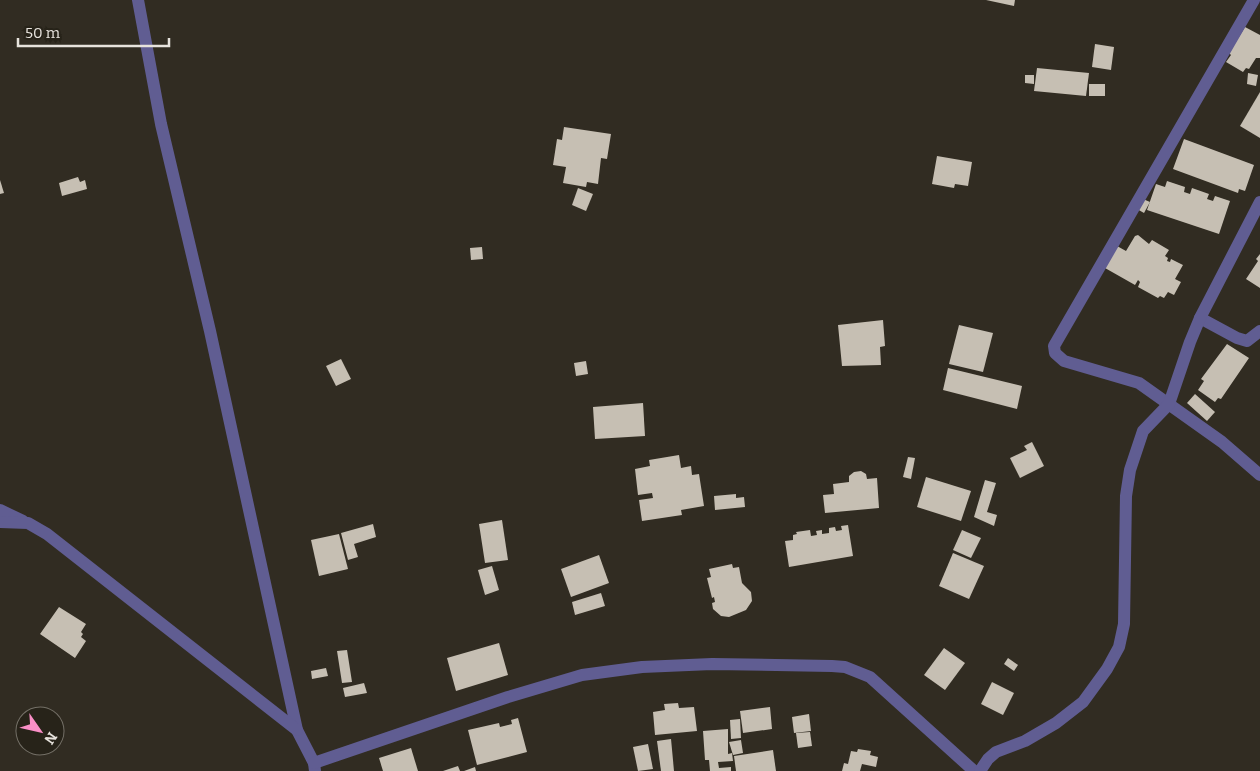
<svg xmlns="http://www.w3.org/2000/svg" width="1260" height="771" font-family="Bitter,serif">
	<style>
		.building { fill: #c6bfb3 }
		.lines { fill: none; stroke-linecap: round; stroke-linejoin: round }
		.minor { stroke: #605d92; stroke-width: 12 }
	</style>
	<rect width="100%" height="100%" fill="#312c22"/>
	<!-- building -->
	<g class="building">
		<path d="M 986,0 L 1015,0 L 1014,6 Z"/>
		<path d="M 1245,27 L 1260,35 L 1260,58 L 1256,58 L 1249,69 L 1246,68 L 1243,72 L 1226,62 L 1231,55 L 1229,53 Z"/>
		<path d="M 1095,44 L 1114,47 L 1111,70 L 1092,67 Z"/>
		<path d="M 1037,68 L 1089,73 L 1086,96 L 1034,91 Z"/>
		<path d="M 1248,73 L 1258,75 L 1256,86 L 1247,84 Z"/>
		<path d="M 1025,75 L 1034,75 L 1034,84 L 1025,83 Z"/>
		<rect x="1089" y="84" width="16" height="12"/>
		<path d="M 1260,92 L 1260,138 L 1240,126 Z"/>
		<path d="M 564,127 L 611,134 L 607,159 L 601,158 L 598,184 L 587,182 L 586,187 L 563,183 L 566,167 L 553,165 L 557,139 L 562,140 Z"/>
		<path d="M 1184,139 L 1254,165 L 1245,191 L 1239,189 L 1238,193 L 1173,169 Z"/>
		<path d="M 937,156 L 972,162 L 968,186 L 955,184 L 954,188 L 932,184 Z"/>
		<path d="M 78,177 L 80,182 L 85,180 L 87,189 L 62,196 L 59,183 Z"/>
		<path d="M 0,180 L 4,193 L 0,194 Z"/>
		<path d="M 1167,181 L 1185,187 L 1184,192 L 1190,194 L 1192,188 L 1209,194 L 1207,199 L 1213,201 L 1215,196 L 1230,201 L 1219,234 L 1147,210 L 1156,184 L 1165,187 Z"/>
		<path d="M 578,188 L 593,194 L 586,211 L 572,205 Z"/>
		<path d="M 1143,199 L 1150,202 L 1144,213 L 1137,209 Z"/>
		<path d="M 1138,235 L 1149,244 L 1152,240 L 1169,250 L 1165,256 L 1168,258 L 1167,261 L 1170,262 L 1171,259 L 1183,265 L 1175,279 L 1181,282 L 1174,295 L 1168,292 L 1164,298 L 1160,296 L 1158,298 L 1138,287 L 1140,282 L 1138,280 L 1135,285 L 1105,268 L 1117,246 L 1126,251 L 1135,236 Z"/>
		<path d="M 482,247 L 483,259 L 471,260 L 470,248 Z"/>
		<path d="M 1260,254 L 1260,288 L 1246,279 L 1258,261 L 1256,259 Z"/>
		<path d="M 883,320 L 885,346 L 880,347 L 881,365 L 842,366 L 838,325 Z"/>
		<path d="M 959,325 L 993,333 L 983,372 L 949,364 Z"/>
		<path d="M 1227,344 L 1249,358 L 1221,399 L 1218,398 L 1215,402 L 1198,390 L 1204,381 L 1201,379 Z"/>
		<path d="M 341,359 L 351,379 L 336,386 L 326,366 Z"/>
		<path d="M 586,361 L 588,374 L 576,376 L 574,363 Z"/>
		<path d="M 948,368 L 1022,386 L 1017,409 L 943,390 Z"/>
		<path d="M 1195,394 L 1215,412 L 1207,421 L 1187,403 Z"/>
		<path d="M 643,403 L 645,436 L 595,439 L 593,407 Z"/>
		<path d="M 1032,442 L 1044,466 L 1020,478 L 1010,458 L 1027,450 L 1024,446 Z"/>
		<path d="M 679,455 L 681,468 L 691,466 L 692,475 L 699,474 L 704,506 L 681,510 L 682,515 L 642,521 L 639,500 L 653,498 L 652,493 L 638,495 L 635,469 L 650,466 L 649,460 Z"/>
		<path d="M 908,457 L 915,458 L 911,479 L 903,477 Z"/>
		<path d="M 861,471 L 866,474 L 867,479 L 877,478 L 879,508 L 825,513 L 823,495 L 834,494 L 833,484 L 849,482 L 849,476 L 854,472 Z"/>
		<path d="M 926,477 L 971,491 L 961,521 L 917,507 Z"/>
		<path d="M 985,480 L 996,483 L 987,512 L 997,515 L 994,526 L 974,517 Z"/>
		<path d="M 736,494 L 736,498 L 744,497 L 745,507 L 715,510 L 714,496 Z"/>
		<path d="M 502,520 L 508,560 L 485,563 L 479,524 Z"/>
		<path d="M 373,524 L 376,537 L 354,544 L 358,557 L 348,560 L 341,533 Z"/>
		<path d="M 848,525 L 853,556 L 789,567 L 785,541 L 793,540 L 793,535 L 797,534 L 796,532 L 810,530 L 811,536 L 817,535 L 816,531 L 822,530 L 822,534 L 829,533 L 829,528 L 835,527 L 836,531 L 842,530 L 841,526 Z"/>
		<path d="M 962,530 L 981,538 L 971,558 L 953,550 Z"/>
		<path d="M 339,534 L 348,569 L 319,576 L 311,540 Z"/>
		<path d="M 953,553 L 984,566 L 969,599 L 939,586 Z"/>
		<path d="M 599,555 L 609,583 L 571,597 L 561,569 Z"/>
		<path d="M 732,564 L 733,568 L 739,567 L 742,583 L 751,592 L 752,601 L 746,610 L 729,617 L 721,616 L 713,609 L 712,603 L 715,602 L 714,597 L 712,598 L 707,578 L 711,577 L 709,569 Z"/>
		<path d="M 492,566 L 499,590 L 485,595 L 478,570 Z"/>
		<path d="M 601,593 L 605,606 L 575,615 L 572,602 Z"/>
		<path d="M 59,607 L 86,624 L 81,632 L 83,634 L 81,637 L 86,641 L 75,658 L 40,634 Z"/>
		<path d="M 499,643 L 508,675 L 456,691 L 447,658 Z"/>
		<path d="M 944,648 L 965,663 L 945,690 L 924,675 Z"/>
		<path d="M 347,650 L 352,682 L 342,683 L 337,651 Z"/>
		<path d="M 1008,658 L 1018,665 L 1014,671 L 1004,664 Z"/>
		<path d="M 326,668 L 328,676 L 312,679 L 311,671 Z"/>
		<path d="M 992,682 L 1014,693 L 1003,715 L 981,704 Z"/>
		<path d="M 364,683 L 367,693 L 345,697 L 343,688 Z"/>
		<path d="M 678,703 L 679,708 L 694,707 L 697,731 L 655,735 L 653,712 L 665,710 L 664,704 Z"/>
		<path d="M 770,707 L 772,729 L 743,733 L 740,711 Z"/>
		<path d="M 809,714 L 811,731 L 794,733 L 792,717 Z"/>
		<path d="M 518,718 L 527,752 L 477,765 L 468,730 L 499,723 L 500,727 L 512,724 L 511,720 Z"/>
		<path d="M 740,719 L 741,738 L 731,739 L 730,720 Z"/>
		<path d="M 728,729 L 728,754 L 732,753 L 733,761 L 718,762 L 719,768 L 731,767 L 731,771 L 710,771 L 709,760 L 705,760 L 703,731 Z"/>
		<path d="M 810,732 L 812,746 L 798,748 L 796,733 Z"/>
		<path d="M 671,739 L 674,771 L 661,771 L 657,741 Z"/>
		<path d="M 741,740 L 743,753 L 733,755 L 729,742 Z"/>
		<path d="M 648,744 L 653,769 L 638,771 L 633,747 Z"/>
		<path d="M 411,748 L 418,771 L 383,771 L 379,758 Z"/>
		<path d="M 858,749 L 871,751 L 870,755 L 878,757 L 876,767 L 862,764 L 860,771 L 842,771 L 844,763 L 848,764 L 851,751 L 857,752 Z"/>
		<path d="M 773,750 L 776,771 L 736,771 L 734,756 Z"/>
		<path d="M 458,766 L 460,771 L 443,771 Z"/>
		<path d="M 475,767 L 476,771 L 464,771 Z"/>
	</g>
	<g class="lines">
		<!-- minor -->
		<g class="minor">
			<path d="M 138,0 L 161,124 L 210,331 L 297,730 L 314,763 L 315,771"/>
			<path d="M 1254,0 L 1054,346 L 1055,353 L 1064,361 L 1139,383 L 1222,442 L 1260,475"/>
			<path d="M 1200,318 L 1237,338 L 1247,341 L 1260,331"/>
			<path d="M 0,510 L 23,521"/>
			<path d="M 0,522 L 28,523 L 47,534 L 297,730"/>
			<path d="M 314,763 L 508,697 L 582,675 L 642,667 L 712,664 L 832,666 L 845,667 L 870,677 L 974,771"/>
			<path d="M 980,771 L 988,759 L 996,752 L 1025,741 L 1056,723 L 1083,702 L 1107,669 L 1119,647 L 1124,624 L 1126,496 L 1130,470 L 1143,431 L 1169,404 L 1190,342 L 1200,318 L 1260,202"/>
		</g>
	</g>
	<!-- north arrow -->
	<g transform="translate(40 731) rotate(124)"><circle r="24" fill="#272319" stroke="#747067"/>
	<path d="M0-4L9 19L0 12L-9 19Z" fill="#fa8fc7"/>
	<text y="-8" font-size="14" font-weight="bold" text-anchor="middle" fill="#e7e3dd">N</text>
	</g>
	<!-- scale -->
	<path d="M18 38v8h151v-8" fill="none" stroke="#e7e3dd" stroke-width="2.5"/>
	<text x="25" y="38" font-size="15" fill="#e7e3dd" stroke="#272319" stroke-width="4" paint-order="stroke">50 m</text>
</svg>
